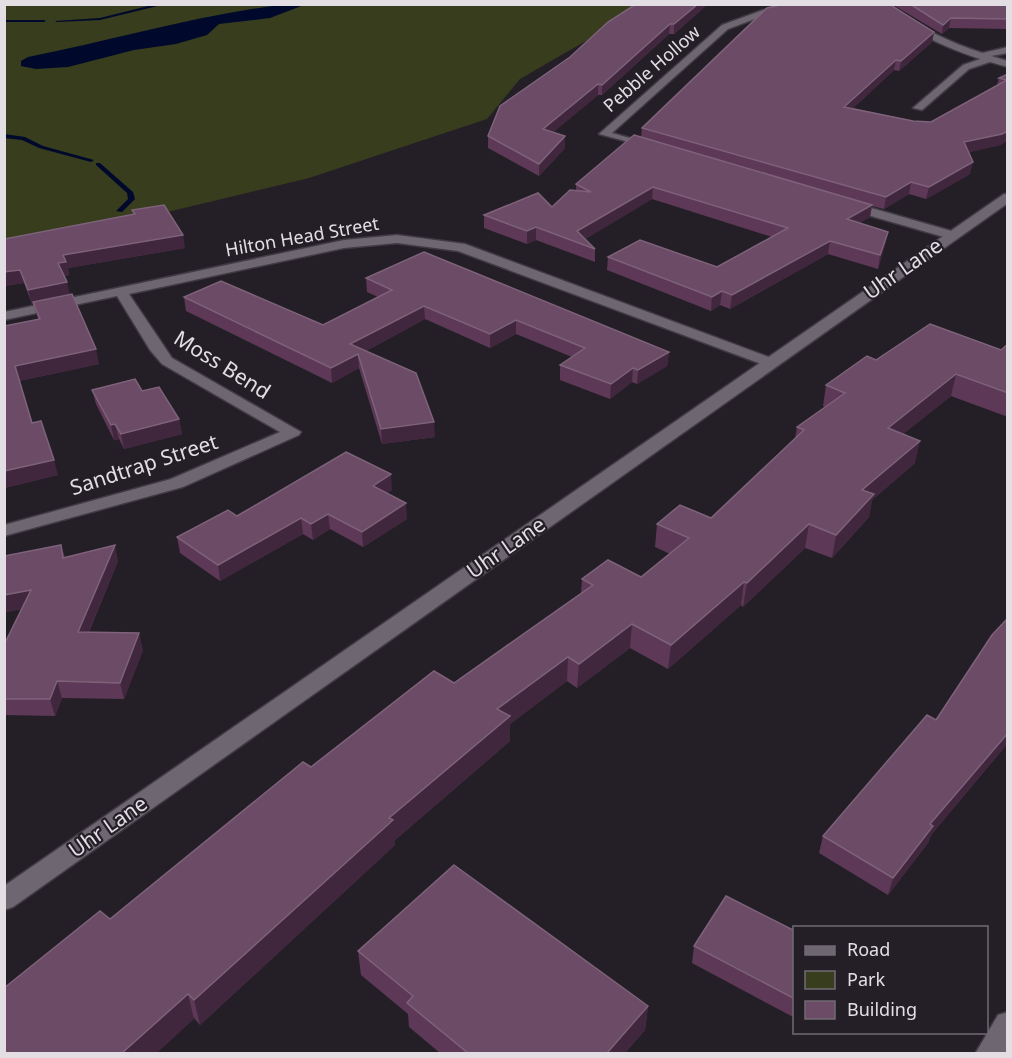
<svg xmlns="http://www.w3.org/2000/svg" width="1012" height="1058" font-family="'Noto Sans',sans-serif">
	<style>
		.green { fill: #373d1d }
		.water { fill: #00092c }
		.lines { fill: none; stroke-linecap: round; stroke-linejoin: round }
		.stream { fill: #00092c; fill-rule: evenodd }
		.minor-casing { stroke: #403b43; stroke-width: 3 }
		.tertiary-casing { stroke: #403b43; stroke-width: 3 }
		.minor { fill: #6e6771; fill-rule: evenodd }
		.tertiary { fill: #6e6771; fill-rule: evenodd }
		.wall { fill: #5d3957 }
		.shaded-wall { fill: #40273d }
		.building { fill: #6b4b66; stroke: #7e627a; stroke-width: 1.5 }
		.labels { text-anchor: middle; stroke-width: 4.5; stroke-linejoin: round; paint-order: stroke }
		.far-street-label { font-size: 18px; fill: #e2dee4; stroke: #241f27 }
		.street-label { font-size: 21px; fill: #e2dee4; stroke: #241f27 }
	</style>
	<rect width="100%" height="100%" fill="#241f27"/>
	<!-- green -->
	<path class="green" d="M 5,5 L 648,5 L 520,79 L 487,119 L 309,178 L 63,237 L 5,247 Z"/>
	<!-- water -->
	<path class="water" d="M 288,4 L 304,5 L 270,18 L 219,24 L 207,35 L 176,44 L 134,50 L 68,67 L 36,69 L 21,66 L 21,61 L 28,57 C 115,40 200,14 288,4 Z"/>
	<g class="lines">
		<!-- stream -->
		<g class="stream">
			<path d="M 156,4 L 166,4 L 100,20 L 57,22 L 55,21 L 100,18 Z"/>
			<path d="M 4,20 L 44,20 L 46,21 L 44,22 L 4,22 Z"/>
			<path d="M 4,134 L 25,137 L 43,146 L 94,160 L 91,162 L 39,148 L 22,140 L 4,138 Z"/>
			<path d="M 96,163 L 100,163 L 133,192 L 135,199 L 122,212 L 116,211 L 128,199 L 127,193 L 96,165 Z"/>
		</g>
		<defs>
			<g id="minor">
				<path d="M 803,4 L 829,4 L 768,14 L 728,29 L 612,133 L 655,145 L 655,149 L 599,134 L 722,25 L 763,10 Z"/>
				<path d="M 1008,47 L 1008,53 L 991,56 L 993,61 L 969,69 L 922,110 L 913,108 L 963,65 L 983,58 L 978,58 L 978,54 Z"/>
				<path d="M 847,201 L 955,232 L 957,235 L 951,239 L 843,208 L 841,205 Z"/>
				<path d="M 397,235 L 465,244 L 774,359 L 776,362 L 769,366 L 764,365 L 458,251 L 397,243 L 344,248 L 129,294 L 172,358 L 301,432 L 299,435 L 183,487 L 4,536 L 4,525 L 171,479 L 280,432 L 162,364 L 150,350 L 117,296 L 4,320 L 4,312 L 344,240 Z"/>
				<path d="M 1008,1012 L 1008,1049 L 1005,1054 L 975,1054 L 998,1015 Z"/>
			</g>
			<g id="tertiary">
				<path d="M 881,4 C 894,4 902,14 913,21 C 941,40 975,51 1008,61 L 1008,67 C 963,55 915,38 881,4 Z"/>
				<path d="M 1004,194 L 1008,194 L 1008,203 L 13,907 L 4,910 L 4,886 Z"/>
			</g>
		</defs>
		<!-- minor casing -->
		<use href="#minor" class="minor-casing"/>
		<!-- tertiary casing -->
		<use href="#tertiary" class="tertiary-casing"/>
		<!-- minor -->
		<use href="#minor" class="minor"/>
		<!-- tertiary -->
		<use href="#tertiary" class="tertiary"/>
	</g>
	<!-- wall -->
	<g class="wall">
		<path d="M 636,4 L 708,4 L 674,34 L 669,34 L 602,95 L 598,95 L 553,132 L 565,136 L 565,148 L 539,176 L 488,148 L 488,136 L 570,57 Z"/>
		<path d="M 778,4 L 890,4 L 895,8 L 934,32 L 932,42 L 899,71 L 894,70 L 853,108 L 913,121 L 931,122 L 997,85 L 999,78 L 1008,74 L 1008,140 L 1000,145 L 969,152 L 970,174 L 926,199 L 909,194 L 884,209 L 872,206 L 870,217 L 859,223 L 888,232 L 885,245 L 878,269 L 828,254 L 730,309 L 720,305 L 711,311 L 607,270 L 608,257 L 717,267 L 772,237 L 652,199 L 585,239 L 595,249 L 595,262 L 536,240 L 527,244 L 484,228 L 484,215 L 552,207 L 576,191 L 576,184 L 641,137 L 642,128 Z"/>
		<path d="M 891,4 L 1008,4 L 1008,29 L 949,28 L 942,34 L 895,6 Z"/>
		<path d="M 132,210 L 185,248 L 68,268 L 69,275 L 64,276 L 69,294 L 99,364 L 19,381 L 32,423 L 58,475 L 4,488 L 4,326 L 38,319 L 33,303 L 32,304 L 24,283 L 4,286 L 62,229 L 133,214 Z"/>
		<path d="M 366,278 L 669,352 L 667,366 L 637,384 L 632,382 L 610,399 L 560,380 L 560,365 L 572,357 L 516,334 L 490,348 L 425,319 L 366,351 L 435,437 L 382,444 L 359,368 L 332,383 L 186,311 L 184,297 L 323,325 L 378,297 L 367,292 Z"/>
		<path d="M 1008,344 L 1008,417 L 951,396 L 903,434 L 915,463 L 872,500 L 869,517 L 832,558 L 805,548 L 743,607 L 741,605 L 668,669 L 630,648 L 577,688 L 567,681 L 510,724 L 510,741 L 394,841 L 395,845 L 200,1025 L 110,919 L 311,767 L 454,683 L 581,593 L 582,579 L 641,577 L 670,554 L 655,547 L 657,524 L 711,518 L 795,439 L 797,427 L 825,407 L 823,406 L 826,385 L 876,360 L 1001,350 Z"/>
		<path d="M 92,390 L 142,391 L 179,419 L 182,434 L 124,449 L 119,439 L 114,440 L 96,404 Z"/>
		<path d="M 392,490 L 387,493 L 407,519 L 363,547 L 330,529 L 313,540 L 303,534 L 220,581 L 180,553 L 177,537 L 237,516 Z"/>
		<path d="M 61,545 L 65,558 L 118,561 L 89,632 L 143,650 L 124,699 L 62,698 L 55,716 L 4,715 L 4,645 L 22,609 L 6,612 L 4,608 L 4,556 Z"/>
		<path d="M 1008,618 L 1008,743 L 931,835 L 928,843 L 888,895 L 819,853 L 823,836 L 936,720 Z"/>
		<path d="M 795,931 L 795,1018 L 692,963 L 694,946 Z"/>
		<path d="M 358,951 L 648,1006 L 645,1030 L 625,1053 L 440,1053 L 409,1027 L 408,1014 L 361,975 Z"/>
	</g>
	<!-- shaded-wall -->
	<g class="shaded-wall">
		<path d="M 698,4 L 708,4 L 674,34 L 674,24 Z"/>
		<path d="M 951,18 L 949,28 L 942,34 L 943,25 Z"/>
		<path d="M 670,24 L 669,34 L 602,95 L 602,85 Z"/>
		<path d="M 934,32 L 932,42 L 899,71 L 901,61 Z"/>
		<path d="M 896,60 L 894,70 L 843,118 L 844,107 Z"/>
		<path d="M 598,84 L 598,95 L 543,141 L 543,129 Z"/>
		<path d="M 1008,131 L 1008,140 L 1000,145 L 962,154 L 964,142 Z"/>
		<path d="M 565,136 L 565,148 L 539,176 L 539,164 Z"/>
		<path d="M 973,162 L 970,174 L 926,199 L 929,187 Z"/>
		<path d="M 911,182 L 909,194 L 884,209 L 886,197 Z"/>
		<path d="M 653,187 L 652,199 L 579,243 L 577,231 Z"/>
		<path d="M 872,205 L 870,217 L 845,232 L 847,219 Z"/>
		<path d="M 536,227 L 536,240 L 527,244 L 527,231 Z"/>
		<path d="M 888,232 L 885,245 L 878,269 L 880,255 Z"/>
		<path d="M 183,235 L 185,248 L 68,268 L 69,275 L 61,276 L 58,263 L 63,255 Z"/>
		<path d="M 830,241 L 828,254 L 730,309 L 732,295 Z"/>
		<path d="M 20,270 L 24,283 L 4,286 L 4,272 Z"/>
		<path d="M 67,282 L 70,296 L 32,304 L 28,290 Z"/>
		<path d="M 722,291 L 720,305 L 711,311 L 712,297 Z"/>
		<path d="M 424,306 L 425,319 L 358,355 L 359,368 L 332,383 L 331,368 L 350,344 Z"/>
		<path d="M 516,320 L 516,334 L 490,348 L 490,334 Z"/>
		<path d="M 96,349 L 99,364 L 19,381 L 15,366 Z"/>
		<path d="M 669,352 L 667,366 L 637,384 L 638,370 Z"/>
		<path d="M 633,368 L 632,382 L 610,399 L 611,384 Z"/>
		<path d="M 956,374 L 951,396 L 883,450 L 888,428 Z"/>
		<path d="M 179,419 L 182,434 L 124,449 L 121,434 Z"/>
		<path d="M 434,422 L 435,437 L 382,444 L 381,429 Z"/>
		<path d="M 115,424 L 119,439 L 114,440 L 111,425 Z"/>
		<path d="M 920,441 L 915,463 L 872,500 L 869,517 L 832,558 L 836,535 L 862,490 Z"/>
		<path d="M 54,460 L 58,475 L 4,488 L 4,471 Z"/>
		<path d="M 391,474 L 392,490 L 374,501 L 373,486 Z"/>
		<path d="M 406,503 L 407,519 L 363,547 L 362,532 Z"/>
		<path d="M 328,514 L 330,529 L 313,540 L 311,524 Z"/>
		<path d="M 301,518 L 303,534 L 220,581 L 218,565 Z"/>
		<path d="M 809,524 L 805,548 L 743,607 L 747,583 Z"/>
		<path d="M 115,545 L 118,561 L 82,648 L 78,632 Z"/>
		<path d="M 744,582 L 741,605 L 668,669 L 671,645 Z"/>
		<path d="M 31,590 L 36,606 L 6,612 L 4,608 L 4,595 Z"/>
		<path d="M 632,624 L 630,648 L 577,688 L 579,664 Z"/>
		<path d="M 139,633 L 143,650 L 124,699 L 120,683 Z"/>
		<path d="M 568,657 L 567,681 L 510,724 L 510,741 L 394,841 L 395,845 L 200,1025 L 194,1000 L 497,709 Z"/>
		<path d="M 57,681 L 62,698 L 55,716 L 50,699 Z"/>
		<path d="M 1008,733 L 1008,743 L 931,835 L 928,843 L 888,895 L 893,878 L 930,824 Z"/>
		<path d="M 188,994 L 194,1019 L 157,1053 L 122,1053 Z"/>
		<path d="M 648,1006 L 645,1030 L 625,1053 L 607,1053 Z"/>
	</g>
	<!-- building -->
	<g class="building">
		<path d="M 636,4 L 698,4 L 674,24 L 670,24 L 602,85 L 598,84 L 543,129 L 565,136 L 539,164 L 488,136 L 500,106 L 570,57 L 608,22 Z"/>
		<path d="M 785,4 L 890,4 L 895,8 L 934,32 L 901,61 L 896,60 L 844,107 L 913,121 L 931,122 L 1007,80 L 999,78 L 1008,74 L 1008,131 L 1002,134 L 964,142 L 973,162 L 929,187 L 911,182 L 886,197 L 642,128 L 767,8 Z"/>
		<path d="M 910,4 L 1008,4 L 1008,19 L 951,18 L 943,25 Z"/>
		<path d="M 634,135 L 872,205 L 847,219 L 888,232 L 880,255 L 830,241 L 732,295 L 722,291 L 712,297 L 608,257 L 640,240 L 717,267 L 788,228 L 653,187 L 577,231 L 595,249 L 536,227 L 527,231 L 484,215 L 538,193 L 552,207 L 570,190 L 591,192 L 576,184 Z"/>
		<path d="M 164,205 L 183,235 L 63,255 L 66,262 L 58,263 L 67,282 L 28,290 L 20,270 L 4,272 L 4,239 L 135,214 L 132,210 Z"/>
		<path d="M 424,252 L 669,352 L 638,370 L 633,368 L 611,384 L 560,365 L 585,348 L 516,320 L 490,334 L 424,306 L 350,344 L 416,373 L 434,422 L 381,429 L 358,354 L 331,368 L 184,297 L 221,281 L 323,325 L 392,290 L 366,278 Z"/>
		<path d="M 72,294 L 96,349 L 15,366 L 32,423 L 41,421 L 54,460 L 4,471 L 4,326 L 40,319 L 33,302 Z"/>
		<path d="M 930,324 L 1001,350 L 1008,344 L 1008,393 L 956,374 L 888,428 L 920,441 L 862,490 L 874,494 L 836,535 L 809,524 L 747,583 L 744,582 L 671,645 L 632,624 L 579,664 L 568,657 L 497,709 L 510,716 L 389,818 L 393,820 L 194,1000 L 188,994 L 122,1053 L 4,1053 L 4,988 L 100,911 L 110,919 L 303,762 L 311,767 L 434,671 L 454,683 L 593,585 L 582,579 L 608,560 L 641,577 L 689,538 L 657,524 L 680,505 L 711,518 L 804,430 L 797,427 L 845,393 L 826,385 L 867,356 L 876,360 Z"/>
		<path d="M 135,379 L 142,391 L 159,387 L 179,419 L 121,434 L 115,424 L 111,425 L 92,390 Z"/>
		<path d="M 346,452 L 391,474 L 373,486 L 406,503 L 362,532 L 328,514 L 311,524 L 301,518 L 218,565 L 177,537 L 228,510 L 237,516 Z"/>
		<path d="M 61,545 L 63,558 L 115,545 L 78,632 L 139,633 L 120,683 L 57,681 L 50,699 L 4,699 L 4,645 L 31,590 L 4,595 L 4,556 Z"/>
		<path d="M 1008,618 L 1008,733 L 930,824 L 933,826 L 893,878 L 823,836 L 927,715 L 936,720 L 992,635 Z"/>
		<path d="M 454,865 L 648,1006 L 607,1053 L 468,1053 L 407,1003 L 413,996 L 358,951 Z"/>
		<path d="M 726,896 L 795,931 L 795,999 L 694,946 Z"/>
	</g>
	<g class="labels">
		<!-- far-street labels -->
		<g class="far-street-label">
			<text transform="translate(652 69) rotate(-41)" y="6">Pebble Hollow</text>
			<text transform="translate(302 237) rotate(-10)" y="6">Hilton Head Street</text>
		</g>
		<!-- street labels -->
		<g class="street-label">
			<text transform="translate(903 269) rotate(-35)" y="7">Uhr Lane</text>
			<text transform="translate(222 365) rotate(32)" y="7">Moss Bend</text>
			<text transform="translate(144 465) rotate(-18)" y="7">Sandtrap Street</text>
			<text transform="translate(506 548) rotate(-35)" y="7">Uhr Lane</text>
			<text transform="translate(108 827) rotate(-35)" y="7">Uhr Lane</text>
		</g>
	</g>
	<!-- border -->
	<rect width="1012" height="1058" fill="none" stroke="#e2dee4" stroke-width="12"/>
	<!-- legend -->
	<rect x="793" y="926" width="195" height="108" fill="#241f27" stroke="#706b73" stroke-width="1.5"/>
	<rect x="805" y="946" width="30" height="9" fill="#6e6771" stroke="#706b73" stroke-width="1.5"/>
	<text x="847" y="956" font-size="18" fill="#e2dee4">Road</text>
	<rect x="805" y="971" width="30" height="18" fill="#373d1d" stroke="#706b73" stroke-width="1.5"/>
	<text x="847" y="986" font-size="18" fill="#e2dee4">Park</text>
	<rect x="805" y="1001" width="30" height="18" fill="#6b4b66" stroke="#706b73" stroke-width="1.5"/>
	<text x="847" y="1016" font-size="18" fill="#e2dee4">Building</text>
</svg>
